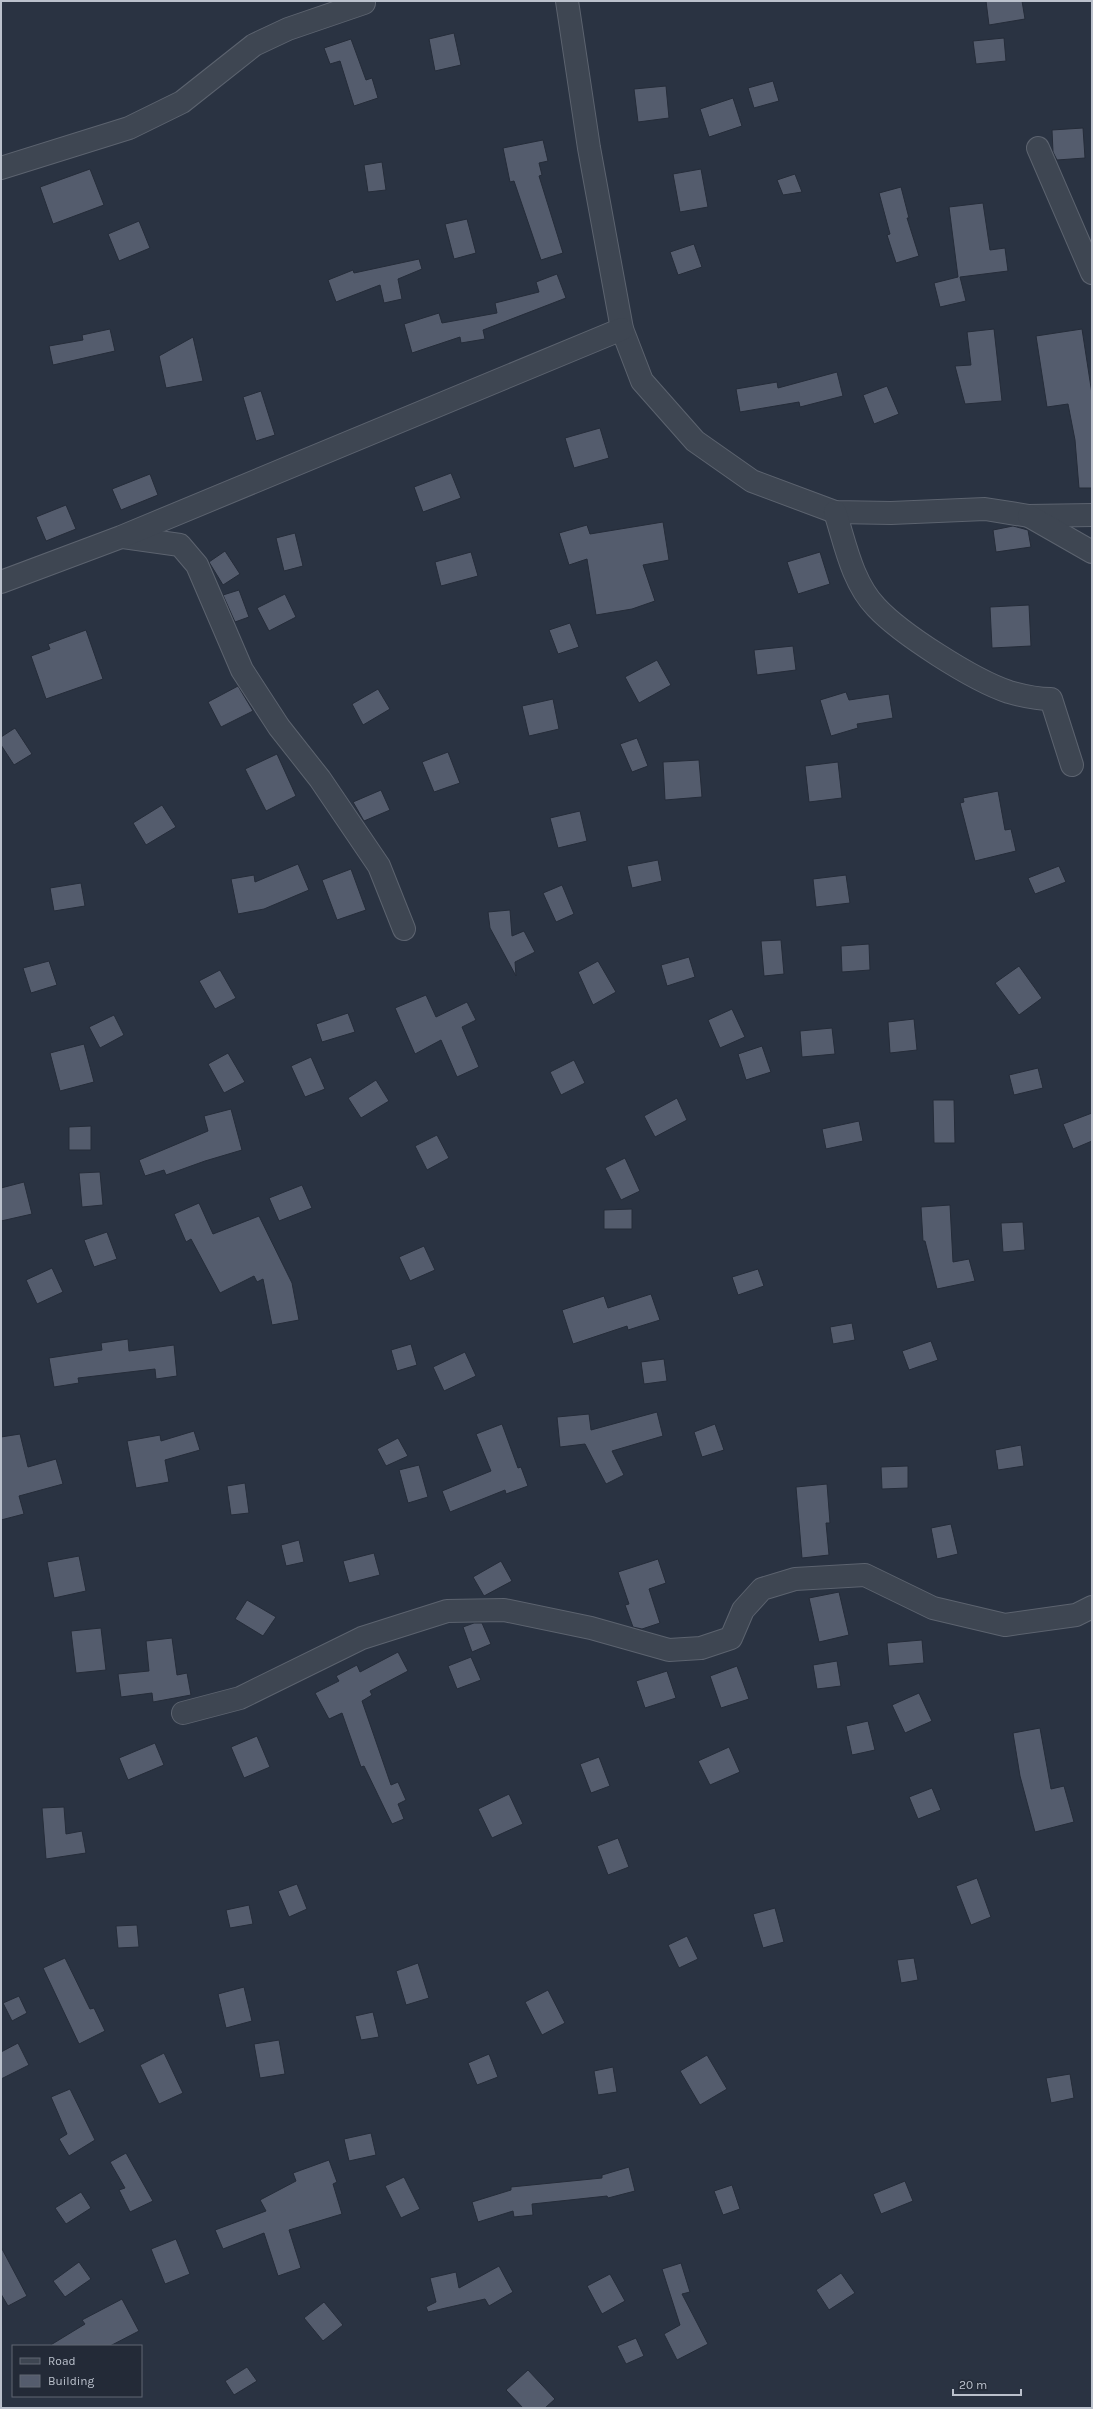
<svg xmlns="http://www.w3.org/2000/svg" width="1093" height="2409" font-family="Karla,sans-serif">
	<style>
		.building { fill: #545c6d; stroke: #252c39 }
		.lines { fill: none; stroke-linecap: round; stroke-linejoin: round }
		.street-casing { stroke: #5c636f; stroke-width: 24 }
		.street { stroke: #3e4652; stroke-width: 22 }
	</style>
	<rect width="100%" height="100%" fill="#2a3342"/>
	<!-- building -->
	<g class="building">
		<path d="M 986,1 L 1022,1 L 1025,19 L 989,25 Z"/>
		<path d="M 454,33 L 461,65 L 435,71 L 429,39 Z"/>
		<path d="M 1004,38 L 1006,61 L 976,64 L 973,41 Z"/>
		<path d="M 351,39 L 366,80 L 372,78 L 378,98 L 354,106 L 340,61 L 330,64 L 324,48 Z"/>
		<path d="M 773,81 L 779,101 L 754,108 L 748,88 Z"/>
		<path d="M 666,86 L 669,118 L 638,122 L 634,89 Z"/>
		<path d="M 733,98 L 742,126 L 709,137 L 700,109 Z"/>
		<path d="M 1083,128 L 1085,158 L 1057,160 L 1053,152 L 1052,130 Z"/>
		<path d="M 543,140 L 548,161 L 539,163 L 542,175 L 539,176 L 563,253 L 541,260 L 514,181 L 510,182 L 503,148 Z"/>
		<path d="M 382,162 L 386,190 L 368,192 L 364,165 Z"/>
		<path d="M 90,169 L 104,205 L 53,224 L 40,187 Z"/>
		<path d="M 701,169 L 708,207 L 680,212 L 673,174 Z"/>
		<path d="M 795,174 L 802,192 L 783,195 L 777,180 Z"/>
		<path d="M 901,187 L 909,218 L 907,218 L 919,256 L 896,263 L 887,235 L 890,234 L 879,193 Z"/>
		<path d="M 983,203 L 990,250 L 1005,248 L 1008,271 L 960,277 L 966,301 L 940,307 L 934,283 L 958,277 L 949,207 Z"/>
		<path d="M 467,219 L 476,253 L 454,259 L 445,224 Z"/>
		<path d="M 139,221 L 150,248 L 119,261 L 108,234 Z"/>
		<path d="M 694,244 L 702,267 L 678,275 L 670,252 Z"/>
		<path d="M 419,259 L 422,269 L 398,279 L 402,299 L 384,303 L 380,285 L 336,302 L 328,280 L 353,270 L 354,273 Z"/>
		<path d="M 557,274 L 566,298 L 483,330 L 485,339 L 461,343 L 460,337 L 412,353 L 404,324 L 439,313 L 442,323 L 497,313 L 495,303 L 539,292 L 536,282 Z"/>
		<path d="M 110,329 L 115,351 L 53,365 L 49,346 L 83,340 L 82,335 Z"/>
		<path d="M 994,329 L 1002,401 L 965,404 L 955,366 L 971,365 L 967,332 Z"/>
		<path d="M 1082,329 L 1092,394 L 1092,488 L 1079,488 L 1075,440 L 1068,404 L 1047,407 L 1036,336 Z"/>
		<path d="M 193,337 L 203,381 L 166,388 L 159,356 Z"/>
		<path d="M 837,372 L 843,396 L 800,407 L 799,402 L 740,412 L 736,389 L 777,382 L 778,388 Z"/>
		<path d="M 887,386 L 899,414 L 874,424 L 863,395 Z"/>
		<path d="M 261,391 L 275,435 L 256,441 L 243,397 Z"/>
		<path d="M 600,428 L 609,458 L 574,468 L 565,438 Z"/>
		<path d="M 451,473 L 461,498 L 423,512 L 414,487 Z"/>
		<path d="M 150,474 L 158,495 L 121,510 L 112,489 Z"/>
		<path d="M 66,505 L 76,529 L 46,541 L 36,517 Z"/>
		<path d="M 663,522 L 669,560 L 643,565 L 655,601 L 632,609 L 596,615 L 587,559 L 569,565 L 559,533 L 587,525 L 590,534 Z"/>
		<path d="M 1013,526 L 1028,530 L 1031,547 L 996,552 L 993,530 Z"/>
		<path d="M 295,533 L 303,566 L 284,571 L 276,538 Z"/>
		<path d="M 225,551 L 240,574 L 223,585 L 209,562 Z"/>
		<path d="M 471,552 L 478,576 L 441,586 L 435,562 Z"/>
		<path d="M 820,552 L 830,584 L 798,594 L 787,562 Z"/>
		<path d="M 239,590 L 249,617 L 235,622 L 223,595 Z"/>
		<path d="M 285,594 L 296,617 L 269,631 L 257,608 Z"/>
		<path d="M 1029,605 L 1031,646 L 992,648 L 990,607 Z"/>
		<path d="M 570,623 L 579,647 L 558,654 L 549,630 Z"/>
		<path d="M 86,630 L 103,679 L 46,699 L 31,656 L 50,649 L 48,644 Z"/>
		<path d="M 793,646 L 796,670 L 757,675 L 754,650 Z"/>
		<path d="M 657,660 L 671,685 L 639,703 L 625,677 Z"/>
		<path d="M 238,686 L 253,711 L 221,727 L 208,702 Z"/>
		<path d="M 378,689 L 390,709 L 363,725 L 352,704 Z"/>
		<path d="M 846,692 L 849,700 L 889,694 L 893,718 L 857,724 L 858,728 L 831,736 L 820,700 Z"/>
		<path d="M 553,699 L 559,729 L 529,736 L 522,706 Z"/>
		<path d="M 15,728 L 32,754 L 14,765 L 1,745 L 1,737 Z"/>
		<path d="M 637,738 L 648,766 L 632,772 L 620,744 Z"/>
		<path d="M 448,752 L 460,783 L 434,792 L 422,762 Z"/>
		<path d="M 277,754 L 296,796 L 266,811 L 245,769 Z"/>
		<path d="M 699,760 L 702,797 L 665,800 L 663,762 Z"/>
		<path d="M 838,762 L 842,798 L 809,802 L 805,766 Z"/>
		<path d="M 381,790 L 390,810 L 364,821 L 353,802 Z"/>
		<path d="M 998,791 L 1005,830 L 1011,829 L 1016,851 L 975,861 L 960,803 L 964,802 L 963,798 Z"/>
		<path d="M 162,805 L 176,827 L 146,845 L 133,823 Z"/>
		<path d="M 580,811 L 587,841 L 558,848 L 550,818 Z"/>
		<path d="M 658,860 L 662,881 L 632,888 L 627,866 Z"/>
		<path d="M 298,864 L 309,890 L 264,909 L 238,914 L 231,879 L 254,875 L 255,882 Z"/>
		<path d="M 1059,866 L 1066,882 L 1035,894 L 1028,878 Z"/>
		<path d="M 351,869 L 366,910 L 337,920 L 322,880 Z"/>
		<path d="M 846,875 L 850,903 L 816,907 L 813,879 Z"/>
		<path d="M 81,883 L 85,906 L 54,911 L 50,888 Z"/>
		<path d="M 562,885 L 574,914 L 556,922 L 543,893 Z"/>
		<path d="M 510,910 L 512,936 L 524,931 L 535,952 L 515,962 L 516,976 L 490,928 L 488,912 Z"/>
		<path d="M 781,940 L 784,974 L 764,976 L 761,941 Z"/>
		<path d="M 869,944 L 870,970 L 842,972 L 841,946 Z"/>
		<path d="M 689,957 L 695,977 L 667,986 L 661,965 Z"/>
		<path d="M 49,961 L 57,985 L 31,993 L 23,968 Z"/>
		<path d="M 598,961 L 616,992 L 593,1005 L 578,972 Z"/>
		<path d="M 1019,966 L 1042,998 L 1019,1015 L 995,983 Z"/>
		<path d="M 220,970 L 236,998 L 215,1009 L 199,981 Z"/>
		<path d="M 426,995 L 436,1017 L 467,1002 L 476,1020 L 462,1027 L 479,1067 L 457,1077 L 441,1040 L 415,1054 L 395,1008 Z"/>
		<path d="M 732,1009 L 745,1037 L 720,1048 L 708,1020 Z"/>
		<path d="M 348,1013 L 355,1032 L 322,1042 L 316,1024 Z"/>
		<path d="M 114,1015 L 124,1035 L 100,1048 L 89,1027 Z"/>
		<path d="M 914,1019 L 917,1050 L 890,1053 L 888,1022 Z"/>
		<path d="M 832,1028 L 835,1054 L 802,1057 L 800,1031 Z"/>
		<path d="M 84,1044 L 94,1082 L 60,1091 L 50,1053 Z"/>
		<path d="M 762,1046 L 771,1072 L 746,1080 L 738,1054 Z"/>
		<path d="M 228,1053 L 245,1082 L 224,1093 L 208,1064 Z"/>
		<path d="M 311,1057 L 325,1089 L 305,1097 L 291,1066 Z"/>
		<path d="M 574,1060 L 585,1083 L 561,1095 L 550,1072 Z"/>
		<path d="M 1038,1068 L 1043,1088 L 1014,1095 L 1009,1075 Z"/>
		<path d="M 376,1080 L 389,1101 L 361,1118 L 348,1098 Z"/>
		<path d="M 677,1098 L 687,1120 L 655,1137 L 644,1116 Z"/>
		<path d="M 933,1100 L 954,1100 L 955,1143 L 934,1143 Z"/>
		<path d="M 231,1109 L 242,1150 L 205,1161 L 166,1175 L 164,1170 L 145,1176 L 139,1160 L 208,1131 L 204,1116 Z"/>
		<path d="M 1092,1113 L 1092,1141 L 1073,1149 L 1063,1124 Z"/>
		<path d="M 859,1121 L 863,1141 L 826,1149 L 822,1129 Z"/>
		<path d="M 91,1126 L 91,1150 L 69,1150 L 69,1127 Z"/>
		<path d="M 437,1135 L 449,1158 L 427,1170 L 415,1146 Z"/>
		<path d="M 625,1158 L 640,1191 L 621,1200 L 605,1168 Z"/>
		<path d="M 100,1172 L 103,1205 L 82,1207 L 79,1173 Z"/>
		<path d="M 24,1182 L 32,1214 L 1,1221 L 1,1188 Z"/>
		<path d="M 302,1185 L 312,1208 L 279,1221 L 269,1198 Z"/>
		<path d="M 199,1203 L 213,1234 L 259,1216 L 292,1283 L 299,1320 L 272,1325 L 263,1279 L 257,1282 L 254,1276 L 220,1293 L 191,1239 L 186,1242 L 174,1214 Z"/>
		<path d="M 950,1205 L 953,1262 L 969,1259 L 975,1281 L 937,1289 L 925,1241 L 923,1241 L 921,1207 Z"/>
		<path d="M 632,1209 L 632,1229 L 604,1229 L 604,1210 Z"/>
		<path d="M 1023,1222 L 1025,1250 L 1003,1252 L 1001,1223 Z"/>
		<path d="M 107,1232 L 117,1259 L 94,1267 L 84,1240 Z"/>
		<path d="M 424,1246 L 435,1270 L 410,1281 L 399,1257 Z"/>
		<path d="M 52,1268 L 63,1292 L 37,1304 L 26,1280 Z"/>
		<path d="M 758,1269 L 764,1286 L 738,1295 L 732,1277 Z"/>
		<path d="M 651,1294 L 660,1320 L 628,1330 L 627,1326 L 573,1344 L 562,1310 L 604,1296 L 608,1308 Z"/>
		<path d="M 852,1323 L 855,1340 L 833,1344 L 830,1327 Z"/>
		<path d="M 128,1339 L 129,1351 L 174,1345 L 177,1376 L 156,1379 L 155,1369 L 78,1378 L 79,1383 L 54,1387 L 49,1358 L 102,1350 L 101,1343 Z"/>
		<path d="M 931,1341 L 938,1360 L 909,1370 L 902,1351 Z"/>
		<path d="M 411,1344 L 417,1365 L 397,1371 L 391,1350 Z"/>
		<path d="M 465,1352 L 476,1376 L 444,1391 L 433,1367 Z"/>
		<path d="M 664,1359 L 667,1381 L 644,1384 L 641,1362 Z"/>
		<path d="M 657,1412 L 663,1436 L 612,1451 L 624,1475 L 606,1484 L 585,1444 L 560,1447 L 557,1417 L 589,1414 L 591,1430 Z"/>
		<path d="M 502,1424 L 518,1468 L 521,1467 L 528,1486 L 506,1494 L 505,1490 L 450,1512 L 442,1491 L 491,1471 L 476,1434 Z"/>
		<path d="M 715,1424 L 724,1450 L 702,1457 L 694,1432 Z"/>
		<path d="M 194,1431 L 200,1450 L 165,1460 L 169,1482 L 136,1488 L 127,1441 L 160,1435 L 161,1441 Z"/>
		<path d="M 20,1434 L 28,1467 L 56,1459 L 63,1484 L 19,1496 L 24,1514 L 1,1520 L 1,1437 Z"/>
		<path d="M 398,1438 L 408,1456 L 386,1466 L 377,1449 Z"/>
		<path d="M 1021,1445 L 1024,1466 L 998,1470 L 995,1450 Z"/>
		<path d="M 419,1465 L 428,1497 L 408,1503 L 399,1470 Z"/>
		<path d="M 908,1466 L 908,1488 L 882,1489 L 881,1467 Z"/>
		<path d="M 245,1483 L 249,1513 L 231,1515 L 227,1486 Z"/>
		<path d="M 827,1484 L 830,1523 L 826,1523 L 829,1555 L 802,1558 L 796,1487 Z"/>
		<path d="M 951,1524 L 958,1554 L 937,1559 L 931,1528 Z"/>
		<path d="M 299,1540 L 304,1562 L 286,1566 L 281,1545 Z"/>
		<path d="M 374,1553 L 380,1575 L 349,1583 L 343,1561 Z"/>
		<path d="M 79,1556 L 86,1591 L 54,1598 L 47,1562 Z"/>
		<path d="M 658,1559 L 666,1583 L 649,1589 L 660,1623 L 642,1629 L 633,1627 L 625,1605 L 629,1604 L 618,1572 Z"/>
		<path d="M 501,1561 L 512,1581 L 484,1596 L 473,1577 Z"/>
		<path d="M 839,1592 L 849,1635 L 819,1642 L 809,1598 Z"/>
		<path d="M 247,1600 L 276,1617 L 263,1636 L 235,1619 Z"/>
		<path d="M 474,1623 L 482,1623 L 491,1644 L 472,1652 L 463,1627 Z"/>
		<path d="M 101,1628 L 106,1670 L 76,1673 L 71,1631 Z"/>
		<path d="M 172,1638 L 177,1675 L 187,1673 L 191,1695 L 153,1702 L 152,1693 L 121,1697 L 118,1674 L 149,1671 L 146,1641 Z"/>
		<path d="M 922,1640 L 924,1663 L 889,1666 L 887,1643 Z"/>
		<path d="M 398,1652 L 408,1671 L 370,1691 L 372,1695 L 362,1701 L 391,1785 L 398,1782 L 406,1800 L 398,1804 L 404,1819 L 392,1824 L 364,1766 L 361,1767 L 342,1713 L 329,1719 L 315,1693 L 339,1681 L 336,1676 L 357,1665 L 360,1672 Z"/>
		<path d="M 471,1657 L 481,1680 L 457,1689 L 448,1666 Z"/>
		<path d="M 837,1661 L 841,1686 L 817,1689 L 813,1665 Z"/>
		<path d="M 737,1666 L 749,1699 L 721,1708 L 710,1676 Z"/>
		<path d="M 667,1671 L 676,1698 L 645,1708 L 636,1681 Z"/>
		<path d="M 919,1693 L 932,1721 L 905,1733 L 892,1705 Z"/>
		<path d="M 868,1721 L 875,1750 L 852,1755 L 846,1726 Z"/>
		<path d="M 1040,1728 L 1051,1789 L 1064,1786 L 1074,1822 L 1035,1832 L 1020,1776 L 1013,1733 Z"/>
		<path d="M 257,1736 L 270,1767 L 244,1778 L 231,1747 Z"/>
		<path d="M 155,1743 L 164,1765 L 128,1780 L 119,1758 Z"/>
		<path d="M 729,1747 L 740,1772 L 710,1785 L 698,1761 Z"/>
		<path d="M 599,1757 L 610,1786 L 591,1793 L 580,1764 Z"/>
		<path d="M 932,1788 L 941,1810 L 918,1819 L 909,1797 Z"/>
		<path d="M 509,1794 L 523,1824 L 492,1838 L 478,1809 Z"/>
		<path d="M 64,1807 L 66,1834 L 82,1831 L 86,1853 L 46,1859 L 42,1808 Z"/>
		<path d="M 618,1838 L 629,1867 L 608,1875 L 597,1846 Z"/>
		<path d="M 977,1878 L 991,1917 L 971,1925 L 956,1886 Z"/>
		<path d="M 297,1884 L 307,1909 L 289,1917 L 278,1891 Z"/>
		<path d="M 249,1905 L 253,1924 L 230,1928 L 226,1910 Z"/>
		<path d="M 775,1908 L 784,1942 L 763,1948 L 753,1914 Z"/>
		<path d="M 137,1925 L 139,1947 L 118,1948 L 116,1926 Z"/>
		<path d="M 687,1936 L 698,1959 L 679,1968 L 668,1945 Z"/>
		<path d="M 65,1958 L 90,2009 L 94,2008 L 105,2031 L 79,2044 L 43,1968 Z"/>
		<path d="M 914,1958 L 918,1980 L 901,1983 L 897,1960 Z"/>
		<path d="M 418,1963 L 429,1998 L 406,2005 L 396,1971 Z"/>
		<path d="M 244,1987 L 252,2021 L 226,2028 L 218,1994 Z"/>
		<path d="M 548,1990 L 565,2023 L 542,2035 L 525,2002 Z"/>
		<path d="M 19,1996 L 27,2013 L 12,2021 L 3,2003 Z"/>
		<path d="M 373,2012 L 379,2037 L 361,2040 L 355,2016 Z"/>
		<path d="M 279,2040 L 285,2074 L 260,2078 L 254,2044 Z"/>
		<path d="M 18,2043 L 29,2065 L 1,2079 L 1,2052 Z"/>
		<path d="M 164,2053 L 183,2093 L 159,2104 L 140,2065 Z"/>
		<path d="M 489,2054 L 498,2077 L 477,2085 L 468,2063 Z"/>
		<path d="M 707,2055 L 727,2089 L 700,2105 L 680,2071 Z"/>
		<path d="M 613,2067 L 617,2092 L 598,2095 L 594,2071 Z"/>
		<path d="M 1070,2074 L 1074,2098 L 1051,2103 L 1046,2078 Z"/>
		<path d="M 70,2089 L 95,2140 L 69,2156 L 59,2139 L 67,2134 L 51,2097 Z"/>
		<path d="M 371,2133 L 376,2155 L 349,2161 L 344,2139 Z"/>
		<path d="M 126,2153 L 153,2201 L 130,2212 L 119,2190 L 125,2188 L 110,2162 Z"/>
		<path d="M 329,2160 L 337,2182 L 333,2184 L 342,2214 L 289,2230 L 301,2268 L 278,2276 L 264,2233 L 223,2249 L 215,2230 L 266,2211 L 260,2200 L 296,2181 L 293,2173 Z"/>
		<path d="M 629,2167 L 635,2191 L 608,2198 L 607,2196 L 532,2204 L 533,2215 L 514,2217 L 513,2211 L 478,2222 L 472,2202 L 511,2190 L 511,2187 L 602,2178 L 602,2175 Z"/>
		<path d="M 404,2177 L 420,2209 L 401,2218 L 385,2186 Z"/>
		<path d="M 905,2181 L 913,2201 L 881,2214 L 873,2194 Z"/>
		<path d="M 732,2185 L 740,2209 L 723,2215 L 714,2191 Z"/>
		<path d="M 81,2192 L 91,2208 L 66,2224 L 55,2208 Z"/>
		<path d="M 176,2239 L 190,2274 L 165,2284 L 151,2249 Z"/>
		<path d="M 1,2247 L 27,2296 L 8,2306 L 1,2294 Z"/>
		<path d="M 79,2262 L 91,2279 L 65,2297 L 53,2281 Z"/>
		<path d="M 681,2263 L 690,2292 L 682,2294 L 708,2344 L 677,2360 L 664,2334 L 680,2325 L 662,2269 Z"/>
		<path d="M 499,2266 L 513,2292 L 489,2306 L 485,2299 L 428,2312 L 426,2307 L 436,2302 L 430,2278 L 456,2272 L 459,2288 Z"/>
		<path d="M 841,2273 L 855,2293 L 829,2310 L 816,2290 Z"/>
		<path d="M 610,2274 L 625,2301 L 602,2314 L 587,2286 Z"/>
		<path d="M 122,2299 L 139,2331 L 110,2346 L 49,2346 L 85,2324 L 82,2320 Z"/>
		<path d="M 324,2302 L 343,2325 L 323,2341 L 304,2318 Z"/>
		<path d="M 636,2338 L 644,2356 L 626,2364 L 617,2346 Z"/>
		<path d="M 247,2367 L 257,2381 L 234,2395 L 225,2381 Z"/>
		<path d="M 528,2370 L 555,2399 L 545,2408 L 523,2408 L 506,2390 Z"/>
	</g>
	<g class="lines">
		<defs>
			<g id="street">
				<path d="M 567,1 L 589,148 L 622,329 L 642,381 L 695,441 L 752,481 L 835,512 L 891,513 L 985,509 L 1029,516 L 1092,515"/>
				<path d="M 1038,148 L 1092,273"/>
				<path d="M 1,168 L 129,128 L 182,102 L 254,45 L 288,29 L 364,3"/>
				<path d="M 835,512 C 845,543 852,582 876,607 C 901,634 973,680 1009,692 C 1023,696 1036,699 1051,699 L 1072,765"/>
				<path d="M 1029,516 L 1092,552"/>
				<path d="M 123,537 L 180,545 L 197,565 L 242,670 L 279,727 L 320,779 L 379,866 L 404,929"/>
				<path d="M 1,582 L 121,537 L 622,329"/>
				<path d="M 183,1713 L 240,1698 L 362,1638 L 447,1611 L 504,1610 L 591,1628 L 669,1650 L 701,1648 L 731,1638 L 743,1610 L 762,1589 L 795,1579 L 865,1575 L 933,1608 L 1005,1625 L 1076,1615 L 1092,1607"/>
			</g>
		</defs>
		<!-- street casing -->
		<use href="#street" class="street-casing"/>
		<!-- street -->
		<use href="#street" class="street"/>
	</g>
	<!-- border -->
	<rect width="1093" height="2409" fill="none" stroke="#bbc1cc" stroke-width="4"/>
	<!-- legend -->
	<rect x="12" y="2345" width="130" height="52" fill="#232a37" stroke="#606673"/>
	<rect x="20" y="2358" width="20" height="6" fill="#3e4652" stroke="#606673"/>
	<text x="48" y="2365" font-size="12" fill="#bbc1cc">Road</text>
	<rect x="20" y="2375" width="20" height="12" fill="#545c6d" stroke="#606673"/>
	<text x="48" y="2385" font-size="12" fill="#bbc1cc">Building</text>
	<!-- scale -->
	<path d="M953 2389v6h68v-6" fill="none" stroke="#bbc1cc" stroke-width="2"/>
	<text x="959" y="2389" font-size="12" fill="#bbc1cc" stroke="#232a37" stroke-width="3" paint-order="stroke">20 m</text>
</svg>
